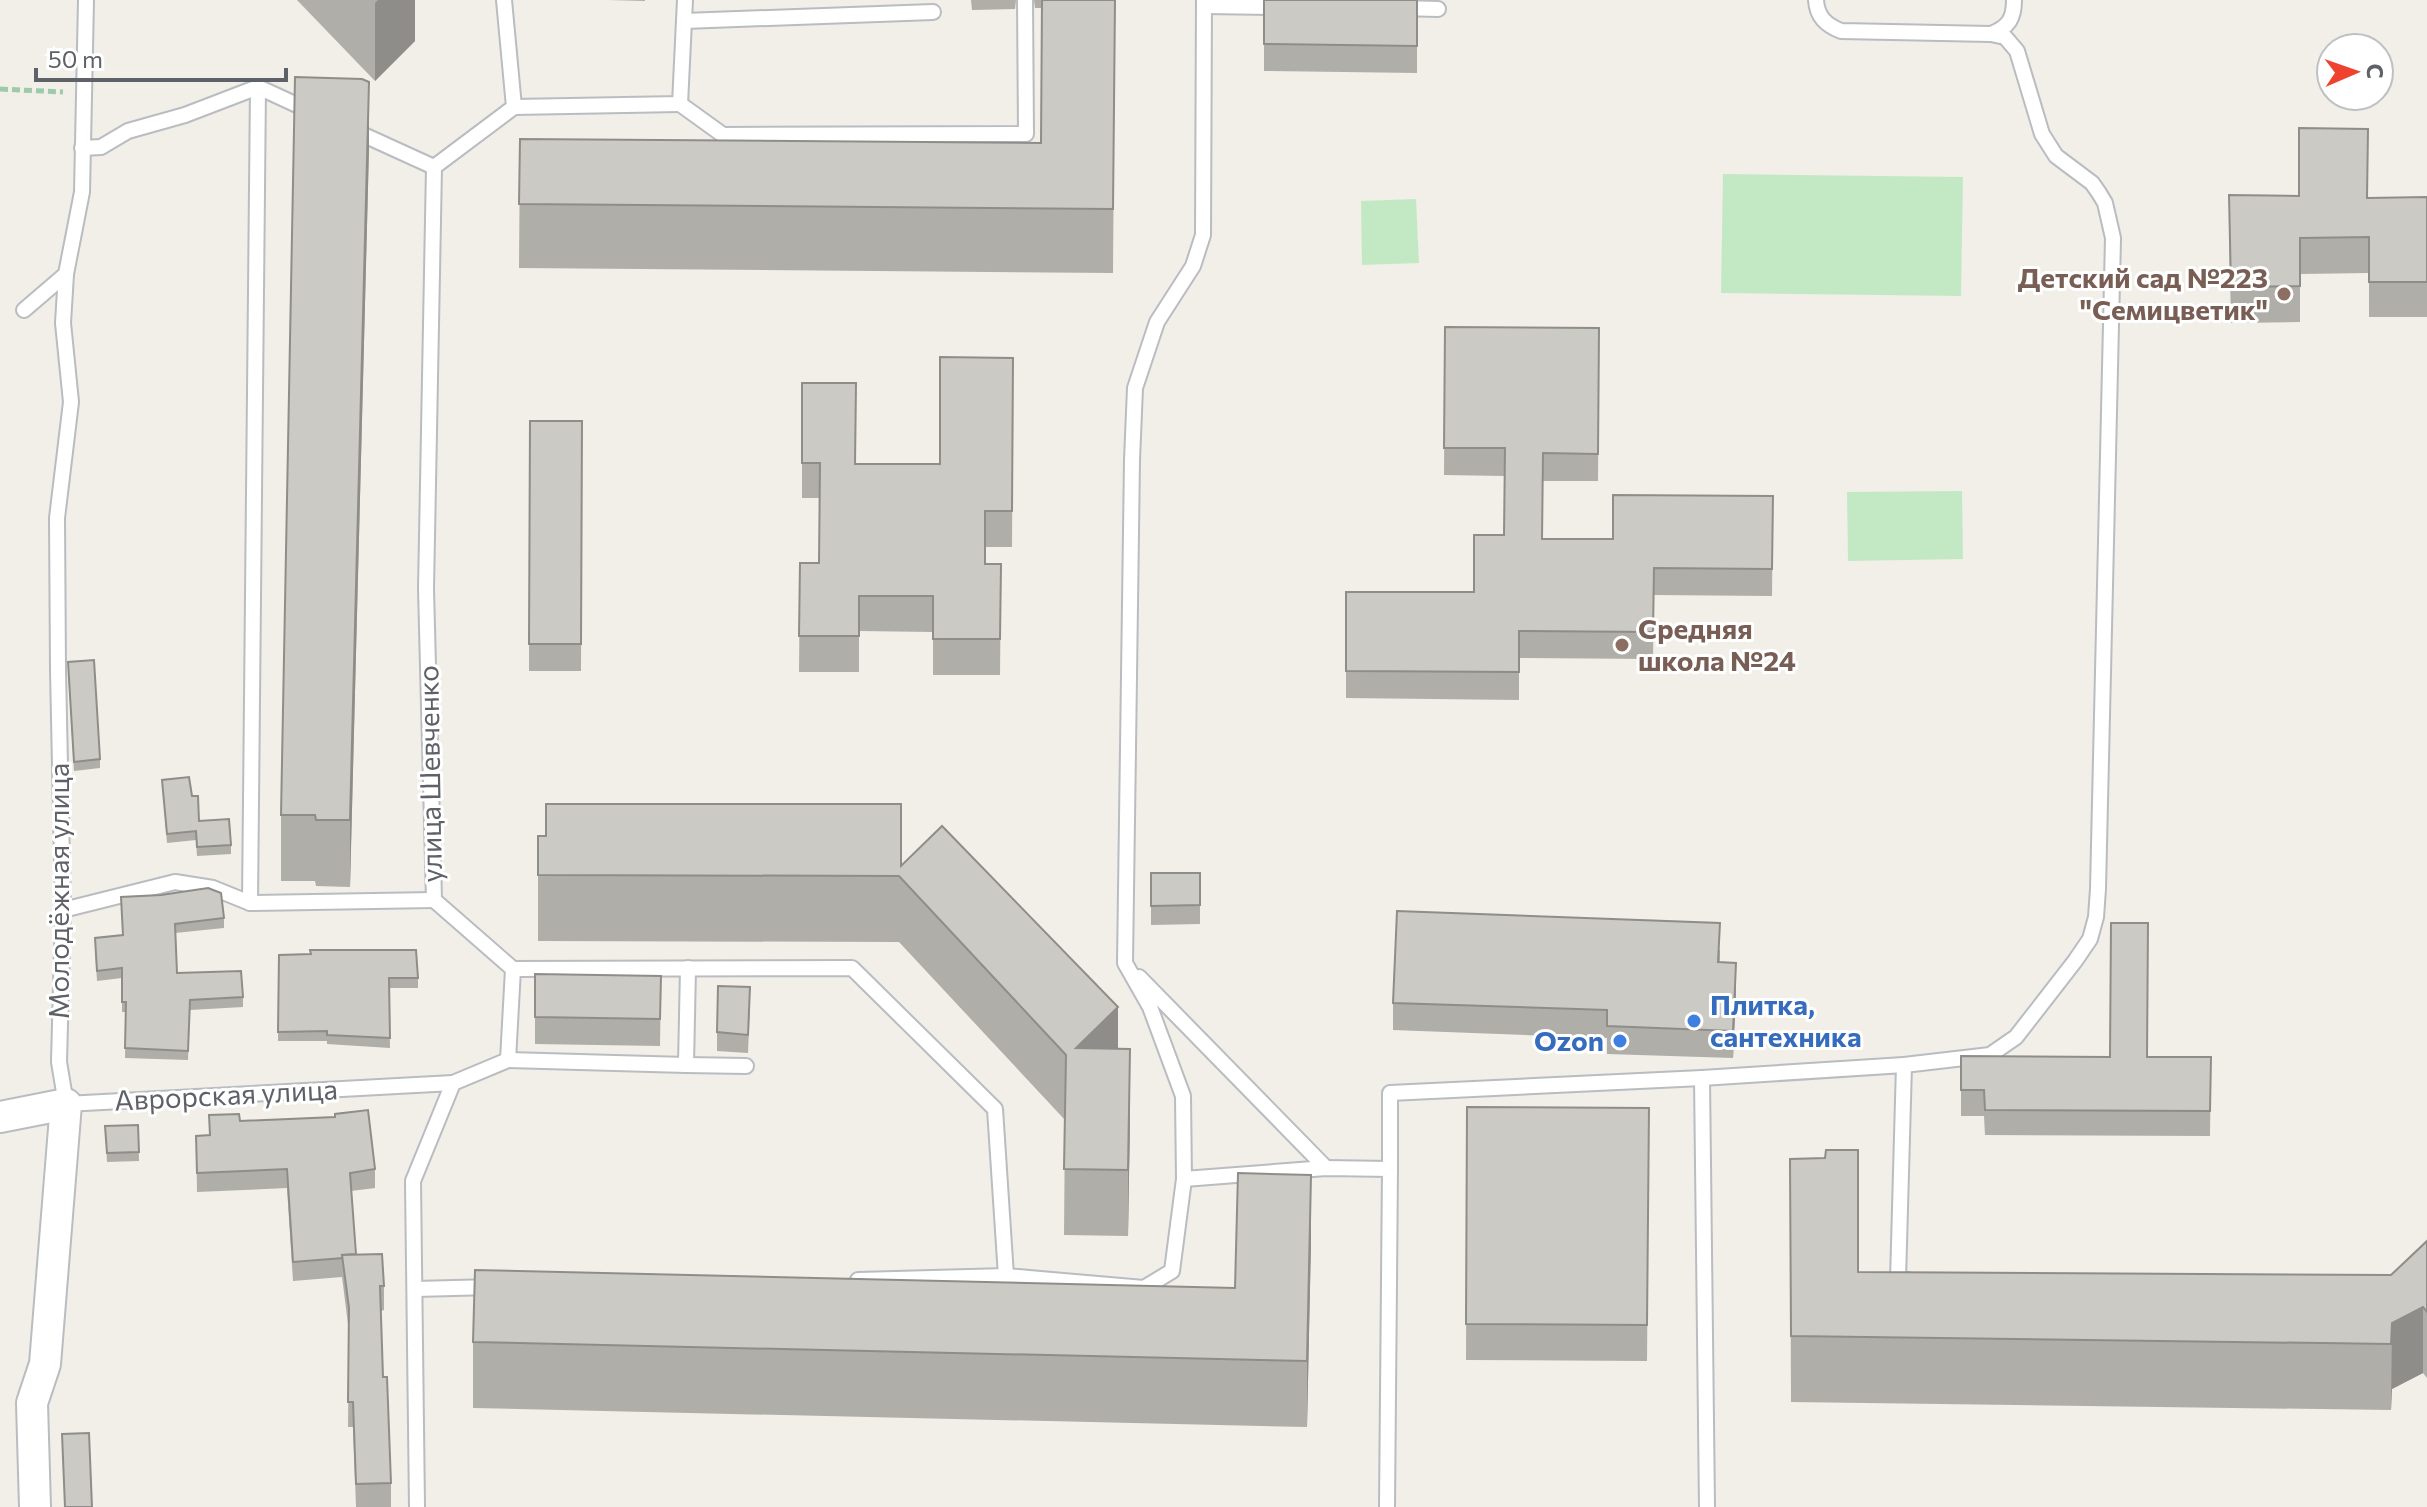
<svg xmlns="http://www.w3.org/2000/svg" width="2427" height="1507" font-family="Commissioner,sans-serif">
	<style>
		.green { fill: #c3e9c4 }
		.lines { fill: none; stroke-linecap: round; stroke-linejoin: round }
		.lane-casing { stroke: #b9bcc1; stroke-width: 18 }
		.street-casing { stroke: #b9bcc1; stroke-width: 34 }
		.path { stroke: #9ccaaa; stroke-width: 5; stroke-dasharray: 8 4; stroke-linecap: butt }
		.lane { stroke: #fff; stroke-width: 14 }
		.street { stroke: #fff; stroke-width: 30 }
		.wall { fill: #afaea9 }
		.shaded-wall { fill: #8f8d89 }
		.building { fill: #cccac4; stroke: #8f8d89; stroke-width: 2 }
		.education-dot { fill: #8d6e63; stroke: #fff; stroke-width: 3 }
		.shop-dot { fill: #3f7fe0; stroke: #fff; stroke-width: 3 }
		.labels { text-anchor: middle; stroke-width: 6; stroke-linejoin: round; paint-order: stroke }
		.education-label { font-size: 28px; font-weight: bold; fill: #785e54; stroke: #fff; text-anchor: end }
		.street-label { font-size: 28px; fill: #5e6268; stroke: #fff }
		.shop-label { font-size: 28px; font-weight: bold; fill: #366cbe; stroke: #fff; text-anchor: start }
	</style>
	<rect width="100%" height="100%" fill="#f1efe7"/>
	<!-- green -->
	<g class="green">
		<path d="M 1723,174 L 1963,177 L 1961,296 L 1721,293 Z"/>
		<path d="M 1416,199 L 1419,263 L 1362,265 L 1361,201 Z"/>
		<path d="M 1962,491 L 1963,559 L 1848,561 L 1847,492 Z"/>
	</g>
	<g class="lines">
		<defs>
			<g id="lane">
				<path d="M 1816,0 C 1817,17 1826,25 1841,31 L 1991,34 C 2009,27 2014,18 2014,0"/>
				<path d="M 1204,6 L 1280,7"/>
				<path d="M 1400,8 L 1438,9"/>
				<path d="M 684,21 L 933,12"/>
				<path d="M 680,104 L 723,135 L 1026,134 L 1025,0"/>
				<path d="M 514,107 L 680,104 L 685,0"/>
				<path d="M 310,111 L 258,87 L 250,903 L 434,900"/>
				<path d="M 355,131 L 434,167"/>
				<path d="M 82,148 L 101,147 L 128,131 L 185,115 L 258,87"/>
				<path d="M 66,274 L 63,323 L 71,402 L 57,518 L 58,670 L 63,910 L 59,1062 L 66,1104 L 453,1083"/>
				<path d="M 24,310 L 66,274 L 82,192 L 86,0"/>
				<path d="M 63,910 L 175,882 L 213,888 L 250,903"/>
				<path d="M 513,969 L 852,968 L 995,1109 L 1006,1276"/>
				<path d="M 1139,977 L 1326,1168"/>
				<path d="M 508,1060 L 686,1065 L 688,968"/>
				<path d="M 686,1065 L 746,1066"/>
				<path d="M 1904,1065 L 1990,1055 L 2016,1037 L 2075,961 L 2090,939 L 2096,917 L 2098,889 L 2113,238 L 2105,203 L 2099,193 L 2092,183 L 2056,156 L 2042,134 L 2017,51 L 2005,37 L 1991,34"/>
				<path d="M 1702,1078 L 1707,1507"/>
				<path d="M 1390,1169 L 1390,1093 L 1702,1078 L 1904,1065 L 1898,1280 L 1908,1280"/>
				<path d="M 1184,1179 L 1326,1168 L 1390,1169 L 1387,1507"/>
				<path d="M 858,1280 L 1006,1276 L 1144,1288 L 1172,1271 L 1184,1179 L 1183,1096 L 1150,1007 L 1125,963 L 1132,460 L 1135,388 L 1157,322 L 1193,266 L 1203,235 L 1204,0"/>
				<path d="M 415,1289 L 493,1287"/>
				<path d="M 417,1507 L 413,1181 L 453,1083 L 508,1060 L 513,969 L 434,900 L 426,589 L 434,167 L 514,107 L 504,0"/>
			</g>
			<path id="street" d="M 0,1117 L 66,1104 L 45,1364 L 32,1403 L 35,1507"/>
		</defs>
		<!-- lane casing -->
		<use href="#lane" class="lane-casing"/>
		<!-- street casing -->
		<use href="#street" class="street-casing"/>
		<!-- path -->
		<path class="path" d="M 0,89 L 63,92"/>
		<!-- lane -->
		<use href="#lane" class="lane"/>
		<!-- street -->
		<use href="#street" class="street"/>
	</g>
	<!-- wall -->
	<g class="wall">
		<path d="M 297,0 L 415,0 L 415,41 L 375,81 Z"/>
		<path d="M 608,0 L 645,0 L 645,1 Z"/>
		<path d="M 971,0 L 1016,0 L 1015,9 L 972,10 Z"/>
		<path d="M 1034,0 L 1115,0 L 1113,273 L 519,268 L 520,139 L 1041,143 L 1042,8 L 1035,8 Z"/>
		<path d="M 1264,0 L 1417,0 L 1417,73 L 1264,71 Z"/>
		<path d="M 369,148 L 350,887 L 316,886 L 315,881 L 281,881 L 281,815 Z"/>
		<path d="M 2427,197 L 2427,317 L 2369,317 L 2369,273 L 2300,274 L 2300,322 L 2231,323 L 2229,231 L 2368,198 Z"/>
		<path d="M 1445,327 L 1599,328 L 1598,481 L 1543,481 L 1543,539 L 1613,539 L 1773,496 L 1772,596 L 1654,595 L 1653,659 L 1519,658 L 1519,700 L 1346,698 L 1346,592 L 1474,592 L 1504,535 L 1504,476 L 1444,475 Z"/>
		<path d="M 1013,358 L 1012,547 L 985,547 L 985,564 L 1001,564 L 1000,675 L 933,675 L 933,632 L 859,631 L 859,672 L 799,672 L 800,563 L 819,563 L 819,498 L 802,498 L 802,383 L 856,464 L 940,464 Z"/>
		<path d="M 530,421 L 582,421 L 581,671 L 529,671 Z"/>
		<path d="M 68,671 L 100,759 L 100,768 L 74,771 Z"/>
		<path d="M 162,780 L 192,796 L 199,821 L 231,845 L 231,854 L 197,856 L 196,840 L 167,843 Z"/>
		<path d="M 538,836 L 901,866 L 1118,1049 L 1130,1115 L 1128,1236 L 1064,1235 L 1065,1120 L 899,942 L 538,941 Z"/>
		<path d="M 1151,873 L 1200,873 L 1200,924 L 1151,925 Z"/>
		<path d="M 121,897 L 224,918 L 224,928 L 175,933 L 177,973 L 243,997 L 243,1007 L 190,1010 L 188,1060 L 125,1058 L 126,1012 L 122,1012 L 122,978 L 97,981 L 95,948 L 95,938 L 123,935 Z"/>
		<path d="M 1720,950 L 1720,962 L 1736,990 L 1733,1058 L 1607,1054 L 1607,1038 L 1393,1030 L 1393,1003 Z"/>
		<path d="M 279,955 L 418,978 L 418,988 L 389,988 L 390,1048 L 327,1044 L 327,1041 L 278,1041 Z"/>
		<path d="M 535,974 L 661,976 L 660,1046 L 535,1044 Z"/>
		<path d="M 750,1006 L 748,1053 L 717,1051 L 717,1032 Z"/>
		<path d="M 1961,1056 L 2211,1057 L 2210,1136 L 1985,1135 L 1984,1116 L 1961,1116 Z"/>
		<path d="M 1467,1107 L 1649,1108 L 1647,1361 L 1466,1360 Z"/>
		<path d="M 209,1115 L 240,1121 L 375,1169 L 375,1188 L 351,1191 L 356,1254 L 384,1286 L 384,1310 L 381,1311 L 383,1377 L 391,1483 L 391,1507 L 356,1507 L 353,1427 L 348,1427 L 349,1332 L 342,1277 L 293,1281 L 287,1188 L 197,1192 L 196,1136 L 209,1135 Z"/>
		<path d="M 138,1125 L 139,1161 L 107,1162 L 105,1126 Z"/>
		<path d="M 1825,1158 L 1858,1272 L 2391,1275 L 2427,1241 L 2427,1378 L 2423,1373 L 2392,1389 L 2391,1410 L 1791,1402 L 1790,1159 Z"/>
		<path d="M 1311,1241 L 1307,1427 L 473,1408 L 473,1342 L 1235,1288 Z"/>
	</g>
	<!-- shaded-wall -->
	<g class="shaded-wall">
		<path d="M 378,0 L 415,0 L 415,41 L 375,81 L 375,3 Z"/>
		<path d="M 369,82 L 369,148 L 350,887 L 350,820 Z"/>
		<path d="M 1736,963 L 1736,990 L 1733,1058 L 1733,1031 Z"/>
		<path d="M 1118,1007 L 1118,1073 L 1076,1048 Z"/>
		<path d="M 1130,1049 L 1130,1115 L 1128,1236 L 1128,1170 Z"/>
		<path d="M 1311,1175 L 1311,1241 L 1307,1427 L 1307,1361 Z"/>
		<path d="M 2423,1307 L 2423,1373 L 2392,1389 L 2391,1410 L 2392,1323 Z"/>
	</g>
	<!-- building -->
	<g class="building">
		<path d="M 1042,0 L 1115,0 L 1113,209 L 519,204 L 520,139 L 1041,143 Z"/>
		<path d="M 1264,0 L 1417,0 L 1417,46 L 1264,44 Z"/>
		<path d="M 295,77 L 362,79 L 369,82 L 350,820 L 316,820 L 315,815 L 281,815 Z"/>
		<path d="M 2299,128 L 2368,129 L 2367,198 L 2427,197 L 2427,282 L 2369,282 L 2369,237 L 2300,238 L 2300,286 L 2231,287 L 2229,195 L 2299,196 Z"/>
		<path d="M 1445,327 L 1599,328 L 1598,454 L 1543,453 L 1542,539 L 1613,539 L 1613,495 L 1773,496 L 1772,569 L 1654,568 L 1653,632 L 1519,631 L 1519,672 L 1346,671 L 1346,592 L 1474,592 L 1474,535 L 1504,535 L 1505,448 L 1444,448 Z"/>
		<path d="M 940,357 L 1013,358 L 1012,511 L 985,511 L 985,564 L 1001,564 L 1000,639 L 933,639 L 933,596 L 859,596 L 859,636 L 799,636 L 800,563 L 819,563 L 820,463 L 802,463 L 802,383 L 856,383 L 855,464 L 940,464 Z"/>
		<path d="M 530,421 L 582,421 L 581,644 L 529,644 Z"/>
		<path d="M 94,660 L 100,759 L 74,762 L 68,662 Z"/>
		<path d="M 189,777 L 192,796 L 198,796 L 199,821 L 229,819 L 231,845 L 197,847 L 196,831 L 167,834 L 162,780 Z"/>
		<path d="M 546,804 L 901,804 L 901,866 L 942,826 L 1118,1007 L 1076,1048 L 1130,1049 L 1128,1170 L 1064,1169 L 1066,1055 L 899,876 L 538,875 L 538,836 L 546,836 Z"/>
		<path d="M 1151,873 L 1200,873 L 1200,905 L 1151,906 Z"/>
		<path d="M 208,888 L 221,893 L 224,918 L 175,924 L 177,973 L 241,971 L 243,997 L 190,1000 L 188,1051 L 125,1048 L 126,1002 L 122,1002 L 122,968 L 97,971 L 95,938 L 123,935 L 121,897 L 161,895 Z"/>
		<path d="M 1397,911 L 1720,923 L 1718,962 L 1736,963 L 1733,1031 L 1607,1026 L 1607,1010 L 1393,1003 Z"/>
		<path d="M 2111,923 L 2148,923 L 2147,1057 L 2211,1057 L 2210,1111 L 1985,1110 L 1984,1090 L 1961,1090 L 1961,1056 L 2110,1057 Z"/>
		<path d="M 310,950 L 416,950 L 418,978 L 389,978 L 390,1038 L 327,1035 L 327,1031 L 278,1032 L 279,955 L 311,954 Z"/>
		<path d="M 535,974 L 661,976 L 660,1019 L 535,1017 Z"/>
		<path d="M 718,986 L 750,987 L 748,1035 L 717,1032 Z"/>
		<path d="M 1467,1107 L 1649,1108 L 1647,1325 L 1466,1324 Z"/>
		<path d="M 368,1110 L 375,1169 L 350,1173 L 356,1254 L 342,1255 L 343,1258 L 293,1262 L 287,1169 L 197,1173 L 196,1136 L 210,1135 L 209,1115 L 239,1114 L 240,1121 L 335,1117 L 335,1114 Z"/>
		<path d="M 138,1125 L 139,1152 L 107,1153 L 105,1126 Z"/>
		<path d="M 1826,1150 L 1858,1150 L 1858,1272 L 2391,1275 L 2427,1241 L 2427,1312 L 2423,1307 L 2392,1323 L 2391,1344 L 1791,1336 L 1790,1159 L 1825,1158 Z"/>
		<path d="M 1238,1173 L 1311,1175 L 1307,1361 L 473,1342 L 475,1270 L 1235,1288 Z"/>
		<path d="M 382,1254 L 384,1286 L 380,1286 L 383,1377 L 387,1377 L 391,1483 L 356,1484 L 353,1402 L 348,1402 L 349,1308 L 342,1255 Z"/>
		<path d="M 89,1433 L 92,1507 L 65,1507 L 62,1434 Z"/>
	</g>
	<!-- markers -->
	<g class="education-dot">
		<circle cx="2284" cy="294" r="8"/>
		<circle cx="1622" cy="645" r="8"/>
	</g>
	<g class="shop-dot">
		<circle cx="1694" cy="1021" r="8"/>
		<circle cx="1620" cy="1041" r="8"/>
	</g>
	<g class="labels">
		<!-- education labels -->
		<g class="education-label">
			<text x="2268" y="288">Детский сад №223<tspan x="2268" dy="32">"Семицветик"</tspan></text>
			<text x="1638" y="639" text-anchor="start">Средняя<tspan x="1638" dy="32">школа №24</tspan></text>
		</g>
		<!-- street labels -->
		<g class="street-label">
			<text transform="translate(430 774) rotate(-91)" y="10">улица Шевченко</text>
			<text transform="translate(59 891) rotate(-90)" y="10">Молодёжная улица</text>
			<text transform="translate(226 1095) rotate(-3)" y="10">Аврорская улица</text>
		</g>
		<!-- shop labels -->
		<g class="shop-label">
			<text x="1710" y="1015">Плитка,<tspan x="1710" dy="32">сантехника</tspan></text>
			<text x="1604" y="1051" text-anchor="end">Ozon</text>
		</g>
	</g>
	<!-- north arrow -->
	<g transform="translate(2355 72) rotate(88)"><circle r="38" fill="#ffffff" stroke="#bfc0c3" stroke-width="2"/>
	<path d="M0-6L14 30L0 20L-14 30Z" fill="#ef422f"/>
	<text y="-12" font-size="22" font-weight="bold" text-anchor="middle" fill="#5e6268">С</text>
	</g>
	<!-- scale -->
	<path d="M36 68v12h250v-12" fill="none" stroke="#5e6268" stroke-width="4"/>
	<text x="48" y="68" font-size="24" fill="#5e6268" stroke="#ffffff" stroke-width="6" paint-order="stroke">50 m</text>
</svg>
